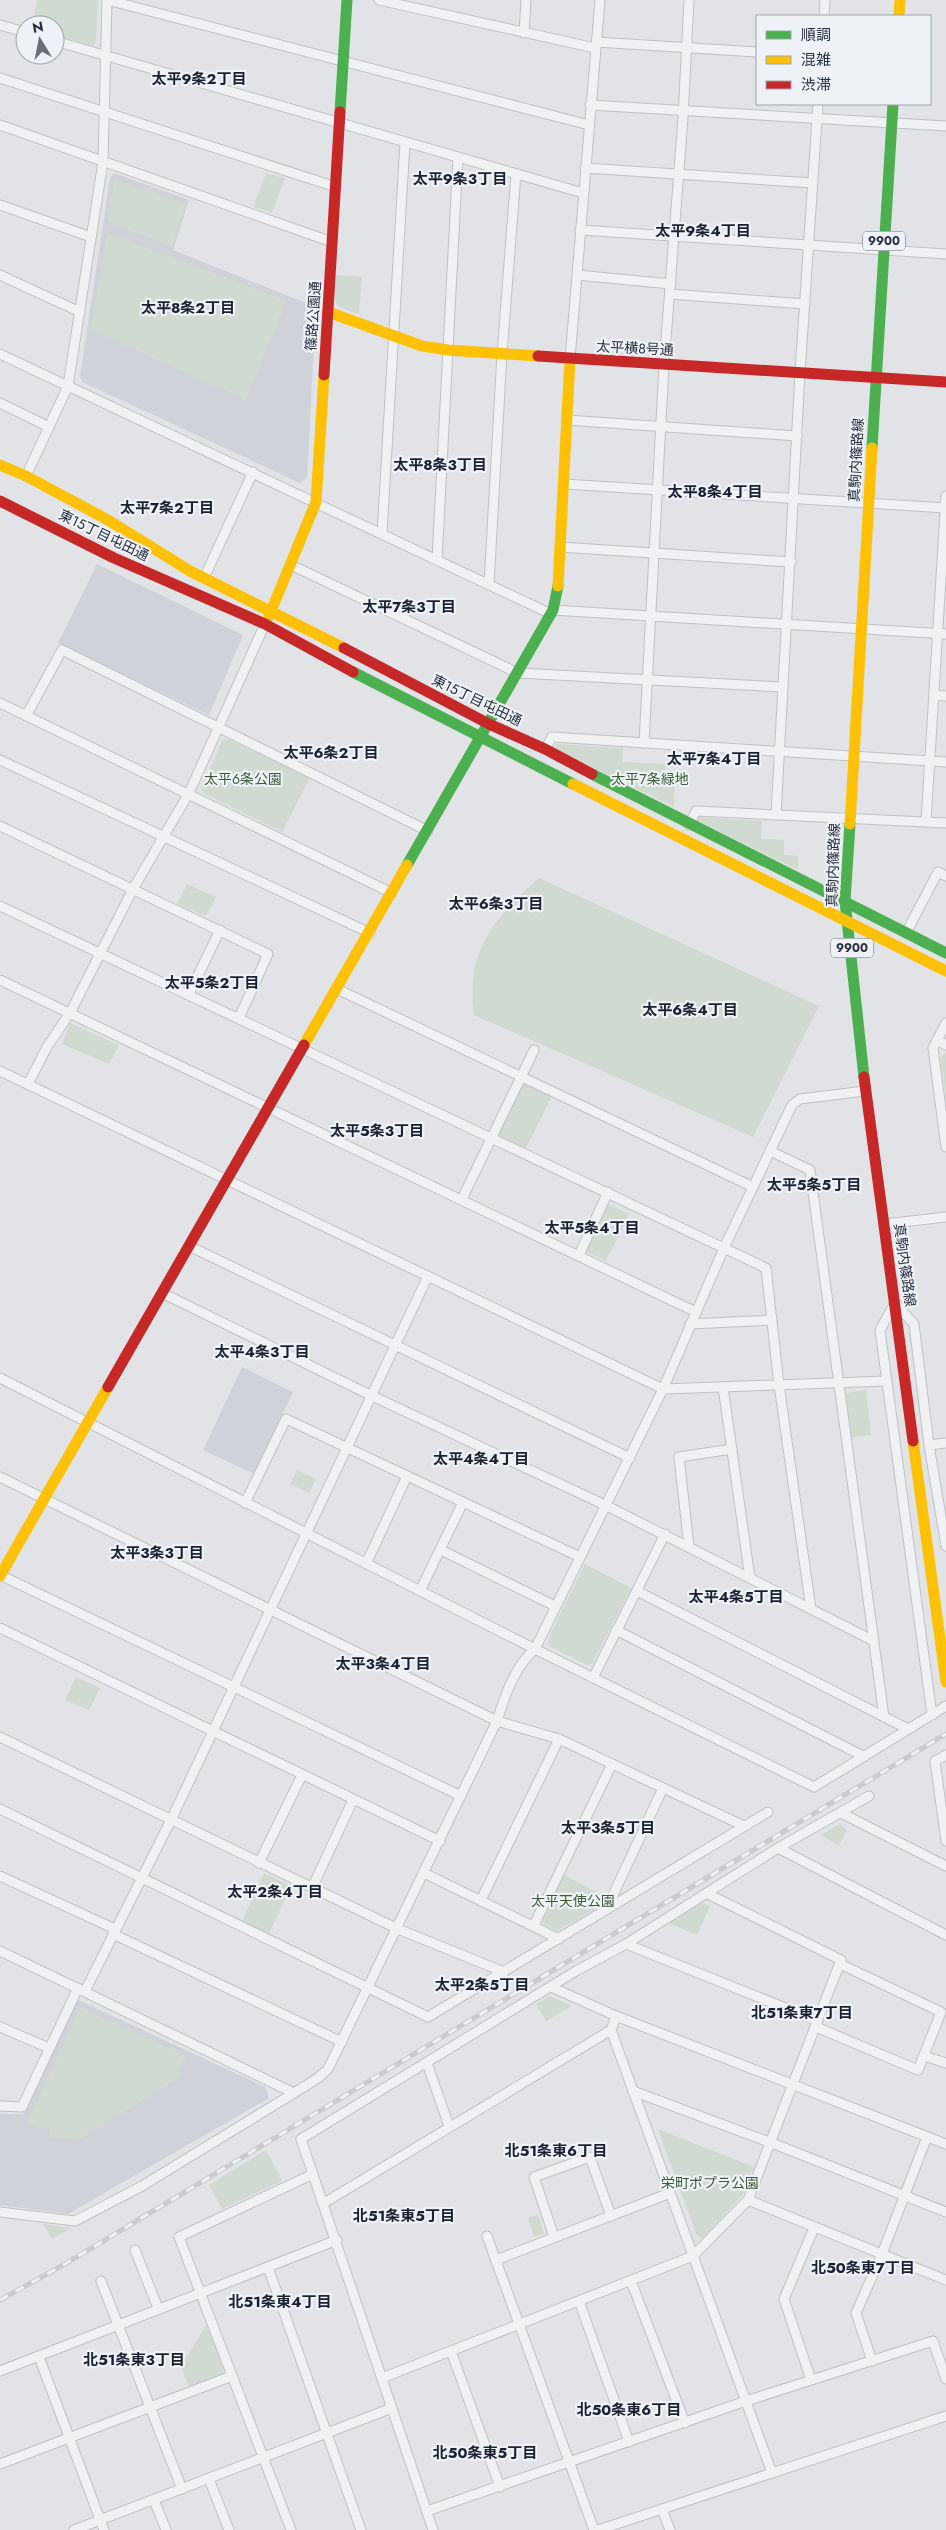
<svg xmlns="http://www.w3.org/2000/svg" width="946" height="2530" font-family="Jost,'Noto Sans JP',sans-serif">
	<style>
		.built { fill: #cfd3d9 }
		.green { fill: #d1dad1 }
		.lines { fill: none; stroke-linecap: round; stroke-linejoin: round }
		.street-casing { stroke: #bfc1c4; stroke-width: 11 }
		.street { stroke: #f0f1f3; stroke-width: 9 }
		.fast { stroke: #4caf50; stroke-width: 11 }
		.slow { stroke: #ffc107; stroke-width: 11 }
		.jam { stroke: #c62828; stroke-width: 11 }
		.rail-casing { stroke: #cacbce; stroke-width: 5 }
		.rail { stroke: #eef1f6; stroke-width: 3; stroke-dasharray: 9; stroke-linecap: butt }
		.labels { text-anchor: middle; stroke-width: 4.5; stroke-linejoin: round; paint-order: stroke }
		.shield { fill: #eef1f6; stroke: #636a76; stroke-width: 1 }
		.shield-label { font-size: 12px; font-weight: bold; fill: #27303f }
		.street-label { font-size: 14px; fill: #27303f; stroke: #eef1f6 }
		.park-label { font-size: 14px; fill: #3c5b35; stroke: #eef1f6 }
		.neighbourhood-label { font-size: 15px; font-weight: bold; fill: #1a2130; stroke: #eef1f6 }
	</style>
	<rect width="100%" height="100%" fill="#e1e3e6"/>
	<!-- built -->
	<g class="built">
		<path d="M 114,173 L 189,200 L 173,250 L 316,307 L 307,478 L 300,483 L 82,382 L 80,376 L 110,178 Z"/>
		<path d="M 97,564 L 243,635 L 209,715 L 58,643 Z"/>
		<path d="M 242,1367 L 293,1392 L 254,1474 L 203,1450 Z"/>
		<path d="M 76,1999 L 265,2087 L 269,2098 L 68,2214 L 0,2205 L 0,2114 L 23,2114 Z"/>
	</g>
	<!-- green -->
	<g class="green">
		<path d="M 37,0 L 98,0 L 96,42 L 93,46 L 55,35 L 55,25 L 32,25 Z"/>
		<path d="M 266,173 L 285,178 L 272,213 L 253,207 Z"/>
		<path d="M 114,179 L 186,204 L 172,246 L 108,222 Z"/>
		<path d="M 107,233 L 286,301 L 246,400 L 91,329 Z"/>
		<path d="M 336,275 L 362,277 L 359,314 C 329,305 334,305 336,275 Z"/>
		<path d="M 223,739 L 228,739 L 310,778 L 282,832 L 203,793 L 201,788 Z"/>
		<path d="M 556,744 L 623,748 L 622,762 L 666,764 L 665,775 L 675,776 L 674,807 L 555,749 Z"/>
		<path d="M 699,817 L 762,821 L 761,839 L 784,840 L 784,855 L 798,856 L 798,870 L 698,821 Z"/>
		<path d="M 539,878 L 819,1006 L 753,1137 L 474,1015 C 465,951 494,918 539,878 Z"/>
		<path d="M 187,884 L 216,897 L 206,916 L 177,904 Z"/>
		<path d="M 70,1023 L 119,1045 L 109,1064 L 62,1044 Z"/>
		<path d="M 946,1053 L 946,1099 L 941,1057 Z"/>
		<path d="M 522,1077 L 554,1092 L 524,1152 L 492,1137 Z"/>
		<path d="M 608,1204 L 629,1214 L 606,1261 L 585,1251 Z"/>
		<path d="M 866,1390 L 871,1435 L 851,1437 L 845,1393 Z"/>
		<path d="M 297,1470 L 316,1479 L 309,1493 L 290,1484 Z"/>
		<path d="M 585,1564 L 631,1588 L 592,1664 L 587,1665 L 549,1646 L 548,1639 Z"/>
		<path d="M 76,1677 L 100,1688 L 89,1710 L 65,1700 Z"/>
		<path d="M 840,1824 L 847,1830 L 839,1845 L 820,1835 Z"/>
		<path d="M 264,1873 L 291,1886 L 269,1934 L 242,1921 Z"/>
		<path d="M 564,1875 L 604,1896 L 600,1906 L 557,1931 L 543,1924 L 543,1920 Z"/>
		<path d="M 701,1902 L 710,1906 L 697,1935 L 666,1922 Z"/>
		<path d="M 549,1996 L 572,2006 L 546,2021 L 536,2004 Z"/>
		<path d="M 80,2007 L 186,2056 L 179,2070 L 182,2076 L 78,2140 L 49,2137 L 50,2130 L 27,2123 Z"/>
		<path d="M 658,2129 L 754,2167 L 742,2196 L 703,2238 L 697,2236 Z"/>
		<path d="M 266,2150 L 282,2181 L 222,2209 L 209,2185 Z"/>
		<path d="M 538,2215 L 544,2233 L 534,2237 L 528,2218 Z"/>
		<path d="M 43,2224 L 71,2228 L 52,2239 Z"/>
		<path d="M 206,2325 L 224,2368 L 222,2374 L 190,2388 L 181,2367 Z"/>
	</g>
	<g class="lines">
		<defs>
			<g id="street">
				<path d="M 107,0 L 589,125"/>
				<path d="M 379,0 L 595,48"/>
				<path d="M 824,16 L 825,0"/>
				<path d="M 0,25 L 25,32"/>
				<path d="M 524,33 L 526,0"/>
				<path d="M 55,41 L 583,193"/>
				<path d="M 596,42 L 757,52"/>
				<path d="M 0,78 L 336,187"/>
				<path d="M 590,105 L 946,126"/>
				<path d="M 0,125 L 332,242"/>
				<path d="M 585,168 L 813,183"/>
				<path d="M 0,205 L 91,237"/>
				<path d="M 580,230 L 946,254"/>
				<path d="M 0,275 L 80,312"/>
				<path d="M 577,275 L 671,284"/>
				<path d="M 670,294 L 805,304"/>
				<path d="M 0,354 L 551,614"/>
				<path d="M 570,359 L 600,0"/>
				<path d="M 0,403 L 49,427"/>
				<path d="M 567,420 L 797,436"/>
				<path d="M 26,476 L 68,386 L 103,162 L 107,0"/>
				<path d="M 564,484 L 946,508"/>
				<path d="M 382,534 L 405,142"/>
				<path d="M 560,547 L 791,562"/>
				<path d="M 437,560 L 458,157"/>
				<path d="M 291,565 L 518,673 L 783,687"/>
				<path d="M 204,578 L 253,472"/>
				<path d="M 489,584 L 502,354 L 516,174"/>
				<path d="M 553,610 L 946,634"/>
				<path d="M 934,695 L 946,696"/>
				<path d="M 0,703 L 392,893"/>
				<path d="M 26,716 L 62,650 L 428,831"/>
				<path d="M 644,743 L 664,365 L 683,118 L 689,0"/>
				<path d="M 545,749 L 552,737 L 946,762"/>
				<path d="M 0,760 L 370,933"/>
				<path d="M 776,815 L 800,373 L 818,104"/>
				<path d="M 926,822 L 946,496"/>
				<path d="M 689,825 L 696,811 L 946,823"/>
				<path d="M 0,826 L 268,954 L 239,1018"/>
				<path d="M 0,906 L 766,1268 L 779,1385 L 811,1609"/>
				<path d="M 906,933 L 938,872 L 946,876"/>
				<path d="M 0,980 L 696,1312"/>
				<path d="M 337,989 L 753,1187"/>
				<path d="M 189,994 L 220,930"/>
				<path d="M 946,1023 L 933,1048 L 946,1147"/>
				<path d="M 937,1040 L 946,1045"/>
				<path d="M 0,1071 L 663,1389 L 886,1381"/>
				<path d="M 28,1084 L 47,1047 L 70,1013 L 133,889 L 189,793 L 265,624"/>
				<path d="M 770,1151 L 810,1170 L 884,1717"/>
				<path d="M 462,1199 L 534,1050"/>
				<path d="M 885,1224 L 946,1217"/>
				<path d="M 189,1246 L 630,1458"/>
				<path d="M 579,1255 L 608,1192"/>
				<path d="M 162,1293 L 366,1393 L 607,1506 L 874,1641"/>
				<path d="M 690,1324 L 772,1320"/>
				<path d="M 0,1378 L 535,1649 L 663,1389 L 724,1248 L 792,1105 L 800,1099 L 865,1091"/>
				<path d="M 723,1387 L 750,1578"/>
				<path d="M 929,1445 L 946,1443"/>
				<path d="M 0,1477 L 497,1721 L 559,1739 L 744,1826"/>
				<path d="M 245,1503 L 286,1419 L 580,1557"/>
				<path d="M 689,1547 L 679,1457 L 732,1449"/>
				<path d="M 441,1550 L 555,1606"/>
				<path d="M 366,1564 L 407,1476"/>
				<path d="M 0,1575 L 461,1796"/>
				<path d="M 420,1591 L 463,1502"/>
				<path d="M 637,1591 L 908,1729"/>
				<path d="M 0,1628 L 440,1841"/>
				<path d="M 616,1630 L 863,1756"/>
				<path d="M 593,1678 L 665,1534"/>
				<path d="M 932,1715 L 880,1330 L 895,1303 L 914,1324 L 929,1445 L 946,1546"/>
				<path d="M 0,1737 L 398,1929 L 504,1972"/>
				<path d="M 946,1755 L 935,1761 L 946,1841"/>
				<path d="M 0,1809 L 428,2017 L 768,1812"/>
				<path d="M 841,1813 L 946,1866"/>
				<path d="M 778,1848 L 946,1935"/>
				<path d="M 259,1863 L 302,1775"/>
				<path d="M 424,1873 L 559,1939"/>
				<path d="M 0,1876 L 115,1929"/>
				<path d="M 312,1888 L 353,1800"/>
				<path d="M 481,1900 L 559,1739"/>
				<path d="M 607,1908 L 663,1788"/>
				<path d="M 534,1925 L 612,1764"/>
				<path d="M 113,1934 L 342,2042"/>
				<path d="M 626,1944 L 818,2021"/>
				<path d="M 0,1951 L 294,2093 L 318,2078 L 328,2069 L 497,1721 C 505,1695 515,1666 535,1649 L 814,1787 L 946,1706"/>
				<path d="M 551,1987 L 616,2016 L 946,2144"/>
				<path d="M 85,1991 L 171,1820 L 428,1276"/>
				<path d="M 616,2016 L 611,2030 L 772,2473"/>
				<path d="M 0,2027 L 49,2048"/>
				<path d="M 816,2027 L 918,2070 L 941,2012 L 840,1964"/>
				<path d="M 924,2056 L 946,2063"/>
				<path d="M 427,2063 L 449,2126"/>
				<path d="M 633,2091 L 777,2145 L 946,2212"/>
				<path d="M 0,2106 L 22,2107 L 78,1988"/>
				<path d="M 748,2200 L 946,2280"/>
				<path d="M 324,2203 L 611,2030"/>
				<path d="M 0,2212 L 75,2221 L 142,2186 L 294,2093"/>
				<path d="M 487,2236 L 594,2530"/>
				<path d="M 554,2237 L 534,2177 L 590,2157 L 611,2216"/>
				<path d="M 135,2250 L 158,2308"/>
				<path d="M 496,2260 L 670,2193"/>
				<path d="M 268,2267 L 361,2530"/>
				<path d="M 101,2281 L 182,2489"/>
				<path d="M 631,2281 L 685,2423"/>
				<path d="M 579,2301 L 629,2442"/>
				<path d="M 451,2351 L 500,2487"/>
				<path d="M 39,2357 L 104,2530"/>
				<path d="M 872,2361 L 856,2313 L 882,2254 L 927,2137"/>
				<path d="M 0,2371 L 337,2240"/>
				<path d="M 382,2378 L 693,2256 L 748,2200 L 841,1960 L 708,1894"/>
				<path d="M 811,2380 L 784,2299 L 814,2228"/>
				<path d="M 0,2464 L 232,2376"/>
				<path d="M 209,2479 L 229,2530"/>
				<path d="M 154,2500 L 166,2530"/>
				<path d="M 662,2509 L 670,2530"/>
				<path d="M 427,2511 L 746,2401 L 933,2341 L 946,2379"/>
				<path d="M 74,2530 L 392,2408"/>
				<path d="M 291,2530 L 179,2237 L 313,2174"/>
				<path d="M 433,2530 L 301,2139 L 576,1971 L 626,1944 L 778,1848 L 869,1796"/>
				<path d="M 598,2530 L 946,2416"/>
			</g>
		</defs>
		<!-- street casing -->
		<use href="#street" class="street-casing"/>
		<!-- street -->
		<use href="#street" class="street"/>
		<!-- fast -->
		<g class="fast">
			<path d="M 340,112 L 347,0"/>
			<path d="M 872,448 L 893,104"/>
			<path d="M 353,672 L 573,784"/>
			<path d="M 592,774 L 946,953"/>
			<path d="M 850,824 L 845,901 L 864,1077"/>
			<path d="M 407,865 L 553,610 L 558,586"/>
		</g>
		<!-- slow -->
		<g class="slow">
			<path d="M 899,16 L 900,0"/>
			<path d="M 328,312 L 422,346 L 448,350 L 538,356"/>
			<path d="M 0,465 L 26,476 L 108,520 L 190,571 L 344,648"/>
			<path d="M 558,586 L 570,359"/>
			<path d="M 269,616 L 316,502 L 324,375"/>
			<path d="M 573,784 L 946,971"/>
			<path d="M 850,824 L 872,448"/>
			<path d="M 304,1045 L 407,865"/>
			<path d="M 913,1441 L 946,1682"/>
			<path d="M 0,1576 L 108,1387"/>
		</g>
		<!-- jam -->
		<g class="jam">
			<path d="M 538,356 L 946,382"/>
			<path d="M 324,375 L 340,112"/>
			<path d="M 0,501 L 114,558 L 265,624 L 353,672"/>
			<path d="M 344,648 L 489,724 L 545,749 L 592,774"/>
			<path d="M 864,1077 L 913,1441"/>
			<path d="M 108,1387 L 304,1045"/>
		</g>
		<defs>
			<path id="rail" d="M 0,2300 L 65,2264 L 946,1734"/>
		</defs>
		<!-- rail casing -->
		<use href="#rail" class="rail-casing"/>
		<!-- rail -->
		<use href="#rail" class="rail"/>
	</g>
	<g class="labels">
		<!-- shield labels -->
		<g class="shield">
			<rect x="863" y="231.5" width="42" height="19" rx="4"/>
			<rect x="831" y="938.5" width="42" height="19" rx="4"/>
		</g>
		<g class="shield-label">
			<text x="884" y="245">9900</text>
			<text x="852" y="952">9900</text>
		</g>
		<!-- street labels -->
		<g class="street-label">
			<text transform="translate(313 316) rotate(-86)" y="5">篠路公園通</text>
			<text transform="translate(635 348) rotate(3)" y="5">太平横8号通</text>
			<text transform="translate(856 460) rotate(-87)" y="5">真駒内篠路線</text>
			<text transform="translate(104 535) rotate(26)" y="5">東15丁目屯田通</text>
			<text transform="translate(477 700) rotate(26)" y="5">東15丁目屯田通</text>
			<text transform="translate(833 865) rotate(-88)" y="5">真駒内篠路線</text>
			<text transform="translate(905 1265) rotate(82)" y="5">真駒内篠路線</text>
		</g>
		<!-- park labels -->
		<g class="park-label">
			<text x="243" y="784">太平6条公園</text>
			<text x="650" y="784">太平7条緑地</text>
			<text x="573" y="1906">太平天使公園</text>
			<text x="710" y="2188">栄町ポプラ公園</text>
		</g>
		<!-- neighbourhood labels -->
		<g class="neighbourhood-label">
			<text x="199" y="84">太平9条2丁目</text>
			<text x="460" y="184">太平9条3丁目</text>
			<text x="703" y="236">太平9条4丁目</text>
			<text x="188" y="313">太平8条2丁目</text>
			<text x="440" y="470">太平8条3丁目</text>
			<text x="715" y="497">太平8条4丁目</text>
			<text x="167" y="513">太平7条2丁目</text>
			<text x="409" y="612">太平7条3丁目</text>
			<text x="331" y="758">太平6条2丁目</text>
			<text x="714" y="764">太平7条4丁目</text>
			<text x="496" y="909">太平6条3丁目</text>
			<text x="212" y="988">太平5条2丁目</text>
			<text x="690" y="1015">太平6条4丁目</text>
			<text x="377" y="1136">太平5条3丁目</text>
			<text x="814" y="1190">太平5条5丁目</text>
			<text x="592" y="1233">太平5条4丁目</text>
			<text x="262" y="1357">太平4条3丁目</text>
			<text x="481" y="1464">太平4条4丁目</text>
			<text x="157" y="1558">太平3条3丁目</text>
			<text x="736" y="1602">太平4条5丁目</text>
			<text x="383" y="1669">太平3条4丁目</text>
			<text x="608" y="1833">太平3条5丁目</text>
			<text x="275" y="1897">太平2条4丁目</text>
			<text x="482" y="1990">太平2条5丁目</text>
			<text x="802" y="2018">北51条東7丁目</text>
			<text x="556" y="2156">北51条東6丁目</text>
			<text x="404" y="2221">北51条東5丁目</text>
			<text x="863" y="2273">北50条東7丁目</text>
			<text x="280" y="2307">北51条東4丁目</text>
			<text x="134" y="2365">北51条東3丁目</text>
			<text x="629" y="2415">北50条東6丁目</text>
			<text x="485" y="2458">北50条東5丁目</text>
		</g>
	</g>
	<!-- legend -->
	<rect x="756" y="15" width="175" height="90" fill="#eef1f6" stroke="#9ea4ad"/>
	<rect x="766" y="31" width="25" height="8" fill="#4caf50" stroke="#9ea4ad"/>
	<text x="801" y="40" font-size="15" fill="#27303f">順調</text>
	<rect x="766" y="56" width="25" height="8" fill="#ffc107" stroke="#9ea4ad"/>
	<text x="801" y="65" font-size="15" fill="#27303f">混雑</text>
	<rect x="766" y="81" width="25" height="8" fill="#c62828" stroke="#9ea4ad"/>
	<text x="801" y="90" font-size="15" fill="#27303f">渋滞</text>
	<!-- north arrow -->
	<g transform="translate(40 40) rotate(350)"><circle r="24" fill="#eef1f6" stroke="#9ea4ad"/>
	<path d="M0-4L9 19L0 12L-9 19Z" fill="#686f79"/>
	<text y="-8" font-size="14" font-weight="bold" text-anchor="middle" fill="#27303f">N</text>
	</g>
</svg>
